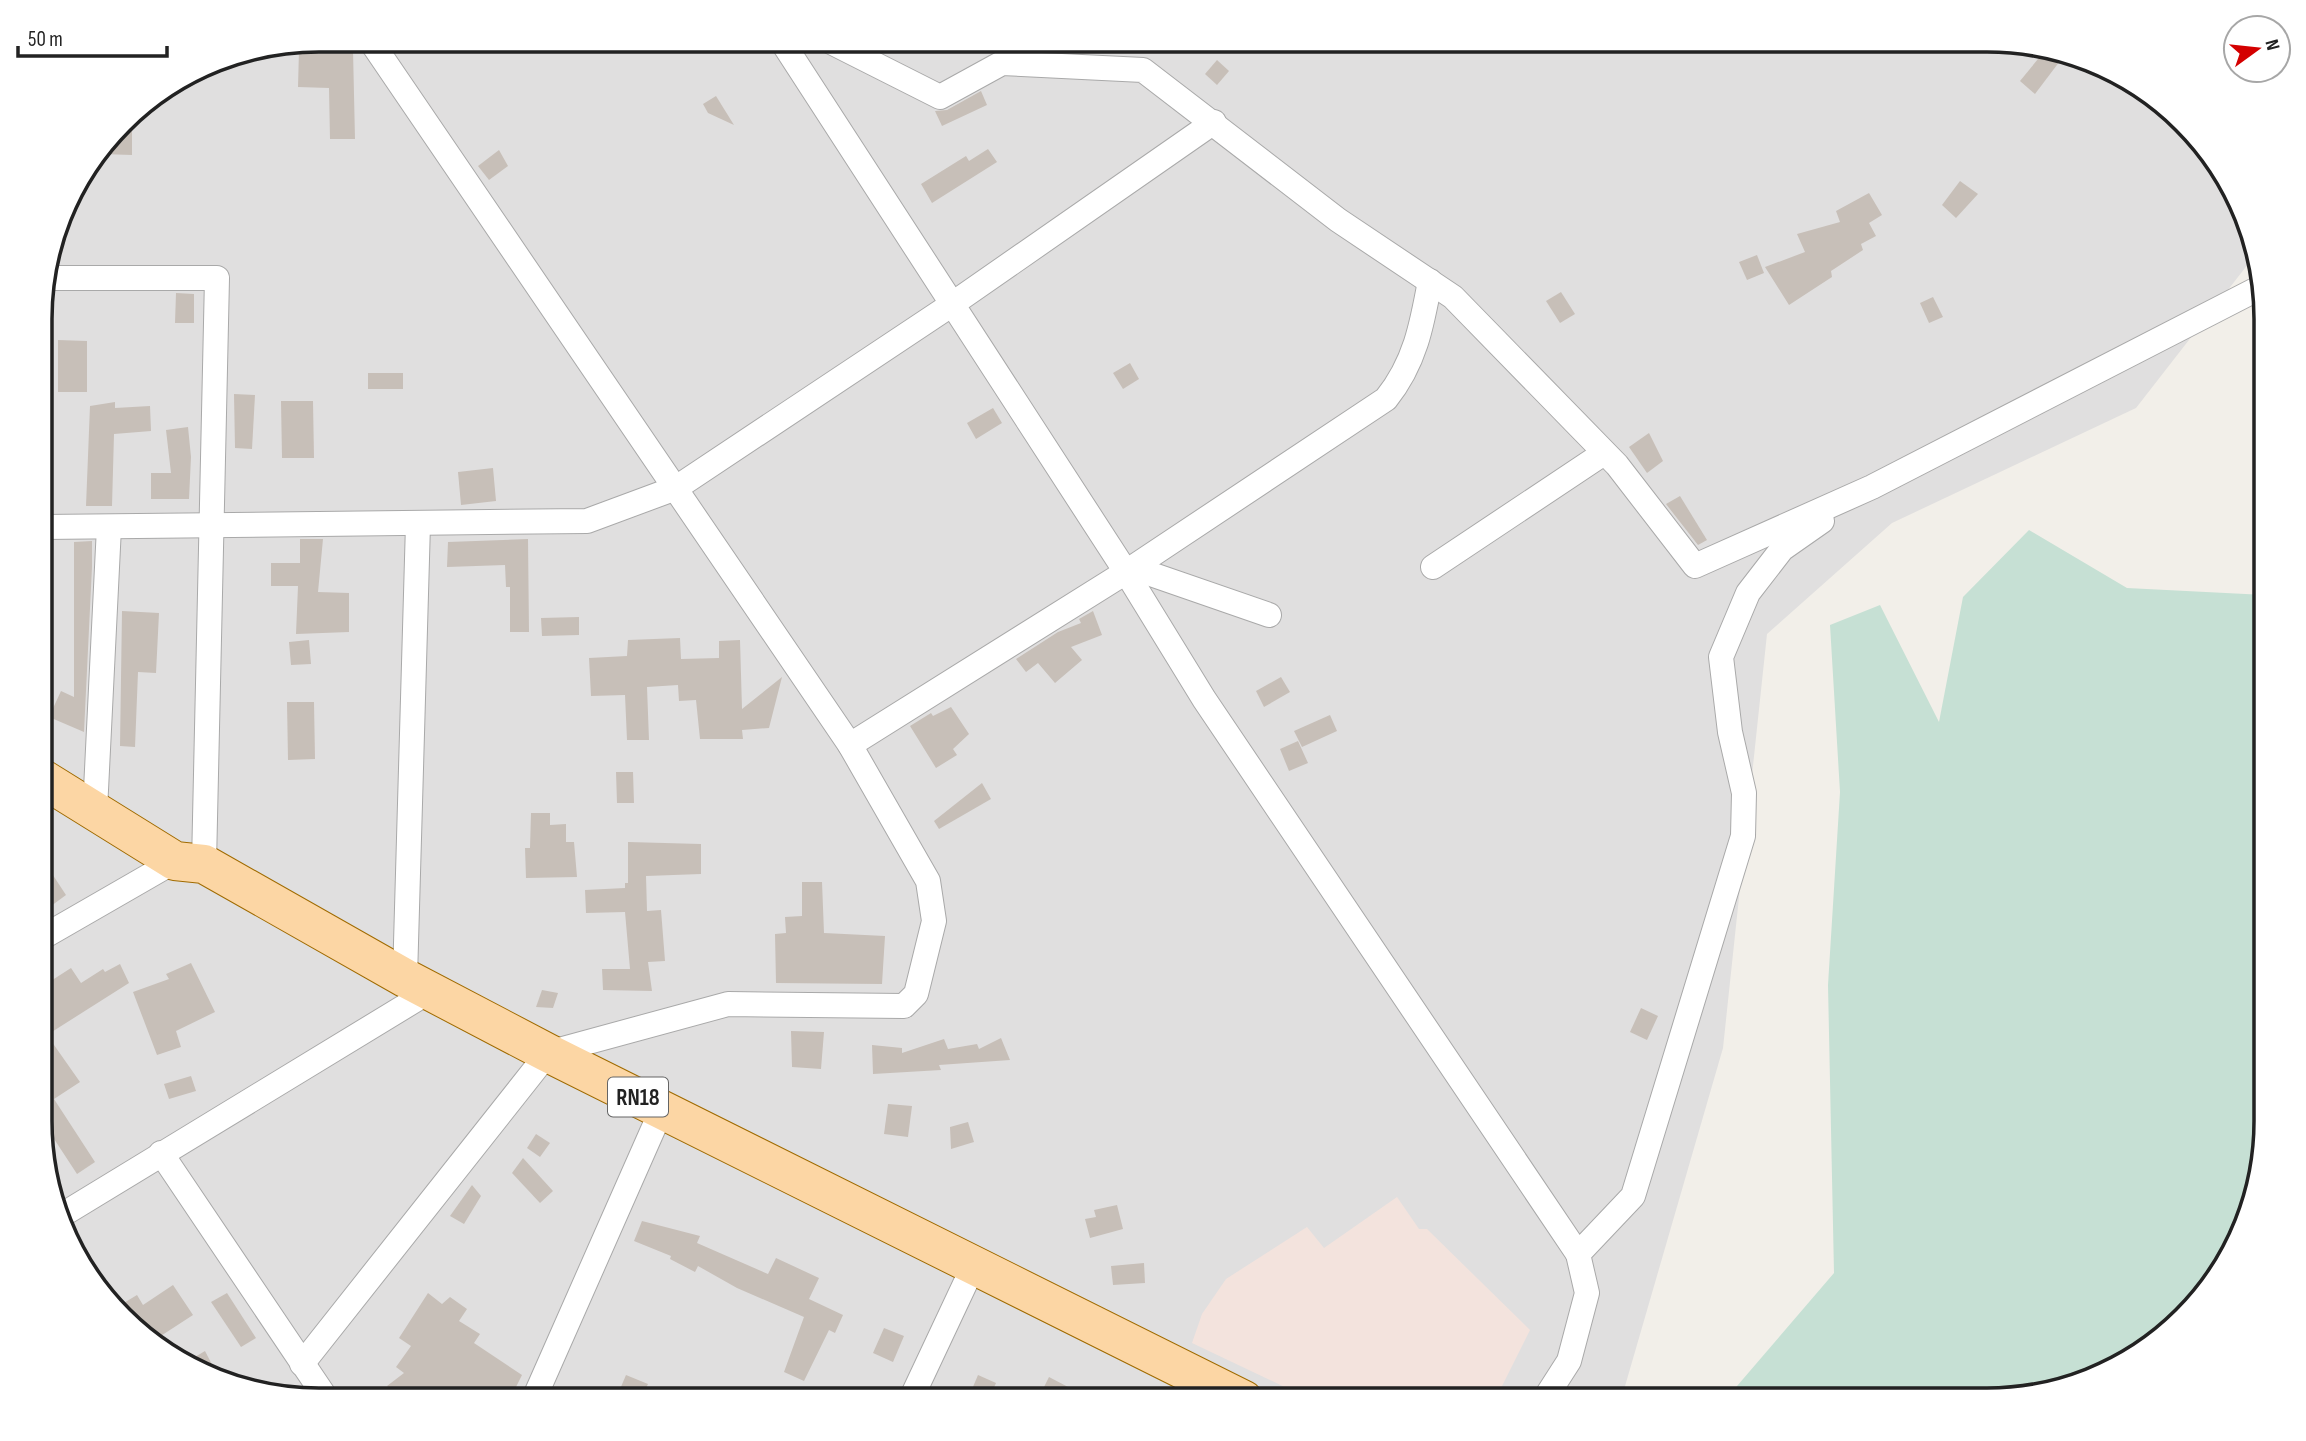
<svg xmlns="http://www.w3.org/2000/svg" width="2306" height="1441" font-family="'Sofia Sans Condensed',sans-serif">
	<style>
		.residential { fill: #e0dfdf }
		.military { fill: #f3e3dd }
		.wetland { fill: #c6e0d4 }
		.building { fill: #c7bfb8 }
		.lines { fill: none; stroke-linecap: round; stroke-linejoin: round }
		.street-casing { stroke: #a9a9a9; stroke-width: 26 }
		.primary-casing { stroke: #a06b00; stroke-width: 40 }
		.street { stroke: #fff; stroke-width: 24 }
		.primary { stroke: #fcd6a4; stroke-width: 38 }
		.labels { text-anchor: middle; stroke-width: 6; stroke-linejoin: round; paint-order: stroke }
		.shield { fill: #fff; stroke: #646464; stroke-width: 2 }
		.shield-label { font-size: 23px; font-weight: bold; fill: #222 }
		.rim { fill: none; stroke: #222; stroke-width: 3.5 }
	</style>
	<rect width="100%" height="100%" fill="#f2efe9"/>
	<!-- residential -->
	<path class="residential" d="M 320,40 L 1987,40 L 2059,50 L 2141,87 L 2228,180 L 2252,259 L 2136,408 L 1892,523 L 1767,634 L 1723,1048 L 1621,1400 L 319,1401 L 247,1391 L 165,1354 L 78,1261 L 43,1157 L 43,284 L 69,196 L 135,110 L 213,61 Z"/>
	<!-- military -->
	<path class="military" d="M 1397,1197 L 1419,1229 L 1427,1229 L 1530,1330 L 1495,1400 L 1312,1400 L 1192,1343 L 1202,1314 L 1226,1279 L 1307,1227 L 1324,1248 Z"/>
	<!-- wetland -->
	<path class="wetland" d="M 2029,530 L 2127,588 L 2265,595 L 2265,1139 L 2251,1211 L 2219,1276 L 2126,1364 L 2004,1400 L 1725,1400 L 1834,1273 L 1828,985 L 1840,792 L 1830,625 L 1880,605 L 1939,722 L 1963,597 Z"/>
	<!-- building -->
	<g class="building">
		<path d="M 2047,48 L 2066,53 L 2035,94 L 2020,81 Z"/>
		<path d="M 299,50 L 353,50 L 355,139 L 330,139 L 329,88 L 298,87 Z"/>
		<path d="M 1217,60 L 1229,71 L 1217,85 L 1205,74 Z"/>
		<path d="M 981,91 L 987,105 L 942,126 L 935,111 L 947,110 Z"/>
		<path d="M 716,96 L 734,125 L 708,113 L 703,104 Z"/>
		<path d="M 132,113 L 132,155 L 101,154 L 118,133 Z"/>
		<path d="M 988,149 L 997,162 L 932,203 L 921,184 L 966,156 L 969,161 Z"/>
		<path d="M 499,150 L 508,166 L 489,180 L 478,166 Z"/>
		<path d="M 1960,181 L 1978,194 L 1956,218 L 1942,205 Z"/>
		<path d="M 1869,193 L 1882,215 L 1869,223 L 1876,236 L 1861,244 L 1863,250 L 1831,271 L 1832,277 L 1789,305 L 1765,267 L 1805,252 L 1797,234 L 1840,222 L 1836,211 Z"/>
		<path d="M 1757,255 L 1764,273 L 1747,280 L 1739,262 Z"/>
		<path d="M 1561,292 L 1575,314 L 1560,323 L 1546,301 Z"/>
		<path d="M 176,293 L 194,294 L 194,323 L 175,323 Z"/>
		<path d="M 1933,297 L 1943,317 L 1929,323 L 1920,303 Z"/>
		<path d="M 58,340 L 87,341 L 87,392 L 58,392 Z"/>
		<path d="M 1130,363 L 1139,379 L 1123,389 L 1113,373 Z"/>
		<rect x="368" y="373" width="35" height="16"/>
		<path d="M 234,394 L 255,395 L 252,449 L 235,448 Z"/>
		<path d="M 281,401 L 313,401 L 314,458 L 282,458 Z"/>
		<path d="M 115,402 L 115,408 L 150,406 L 151,431 L 114,434 L 112,506 L 86,506 L 90,406 Z"/>
		<path d="M 993,408 L 1002,423 L 976,439 L 967,423 Z"/>
		<path d="M 188,427 L 191,457 L 189,499 L 151,499 L 151,473 L 171,473 L 166,430 Z"/>
		<path d="M 1649,433 L 1663,461 L 1647,473 L 1629,447 Z"/>
		<path d="M 493,468 L 496,501 L 461,505 L 458,472 Z"/>
		<path d="M 1680,496 L 1707,540 L 1698,545 L 1666,504 Z"/>
		<path d="M 300,539 L 323,539 L 318,592 L 349,593 L 349,632 L 296,634 L 298,586 L 271,586 L 271,563 L 300,563 Z"/>
		<path d="M 528,539 L 529,632 L 510,632 L 510,587 L 506,587 L 505,565 L 447,567 L 448,542 Z"/>
		<path d="M 92,541 L 92,567 L 84,732 L 49,717 L 61,691 L 74,697 L 74,542 Z"/>
		<path d="M 122,611 L 159,613 L 156,673 L 138,672 L 135,747 L 120,746 Z"/>
		<path d="M 1093,611 L 1102,635 L 1071,647 L 1082,660 L 1055,683 L 1038,663 L 1026,672 L 1016,659 L 1058,632 L 1081,623 L 1079,619 Z"/>
		<path d="M 579,617 L 579,635 L 542,636 L 541,618 Z"/>
		<path d="M 680,638 L 681,659 L 719,658 L 719,641 L 740,640 L 742,709 L 782,677 L 769,728 L 742,730 L 743,739 L 700,739 L 696,700 L 679,701 L 678,685 L 647,687 L 649,740 L 627,740 L 625,695 L 591,696 L 589,658 L 627,656 L 628,640 Z"/>
		<path d="M 309,640 L 311,664 L 291,665 L 289,642 Z"/>
		<path d="M 1281,677 L 1290,692 L 1264,707 L 1256,691 Z"/>
		<path d="M 287,702 L 314,702 L 315,759 L 288,760 Z"/>
		<path d="M 951,707 L 969,734 L 953,749 L 957,755 L 936,768 L 910,726 L 931,713 L 933,716 Z"/>
		<path d="M 1330,715 L 1337,731 L 1302,747 L 1294,731 Z"/>
		<path d="M 1298,741 L 1308,763 L 1289,771 L 1280,749 Z"/>
		<path d="M 616,772 L 633,772 L 634,803 L 617,803 Z"/>
		<path d="M 982,783 L 991,799 L 939,829 L 934,821 Z"/>
		<path d="M 531,813 L 550,813 L 550,825 L 566,824 L 566,842 L 574,842 L 577,877 L 526,878 L 525,848 L 530,848 Z"/>
		<path d="M 628,842 L 701,844 L 701,874 L 646,876 L 647,911 L 661,910 L 665,961 L 648,962 L 652,991 L 603,990 L 602,969 L 630,969 L 625,912 L 586,913 L 585,890 L 625,888 L 625,883 L 628,883 Z"/>
		<path d="M 43,860 L 66,895 L 51,906 L 43,894 Z"/>
		<path d="M 802,882 L 822,882 L 824,933 L 885,936 L 882,984 L 776,983 L 775,934 L 786,933 L 785,917 L 802,916 Z"/>
		<path d="M 191,963 L 215,1012 L 176,1031 L 181,1047 L 157,1055 L 133,992 L 169,979 L 166,974 Z"/>
		<path d="M 120,964 L 129,983 L 47,1035 L 80,1082 L 54,1099 L 95,1162 L 77,1174 L 43,1122 L 43,986 L 71,968 L 81,983 L 103,969 L 105,972 Z"/>
		<path d="M 542,990 L 558,993 L 553,1008 L 536,1007 Z"/>
		<path d="M 1641,1008 L 1658,1016 L 1647,1040 L 1630,1032 Z"/>
		<path d="M 791,1031 L 824,1032 L 821,1069 L 792,1067 Z"/>
		<path d="M 1001,1038 L 1010,1060 L 939,1065 L 941,1070 L 873,1074 L 872,1045 L 902,1048 L 902,1053 L 944,1039 L 948,1049 L 977,1044 L 979,1049 Z"/>
		<path d="M 191,1076 L 196,1091 L 169,1099 L 164,1084 Z"/>
		<path d="M 888,1104 L 912,1106 L 908,1137 L 884,1134 Z"/>
		<path d="M 968,1122 L 974,1142 L 951,1149 L 950,1127 Z"/>
		<path d="M 536,1134 L 550,1143 L 540,1157 L 527,1148 Z"/>
		<path d="M 523,1158 L 553,1191 L 540,1203 L 512,1173 Z"/>
		<path d="M 472,1185 L 481,1196 L 464,1224 L 450,1216 Z"/>
		<path d="M 1117,1205 L 1123,1229 L 1090,1238 L 1085,1219 L 1096,1217 L 1094,1210 Z"/>
		<path d="M 642,1221 L 700,1236 L 697,1243 L 768,1274 L 776,1258 L 819,1278 L 809,1299 L 843,1315 L 835,1333 L 829,1330 L 804,1381 L 784,1372 L 804,1317 L 737,1288 L 698,1266 L 695,1272 L 670,1259 L 671,1256 L 634,1241 Z"/>
		<path d="M 1144,1263 L 1145,1283 L 1113,1285 L 1111,1266 Z"/>
		<path d="M 173,1285 L 193,1315 L 153,1341 L 122,1304 L 137,1295 L 143,1305 Z"/>
		<path d="M 227,1293 L 256,1338 L 241,1347 L 211,1302 Z"/>
		<path d="M 428,1293 L 442,1304 L 450,1297 L 467,1309 L 459,1321 L 480,1334 L 474,1343 L 522,1375 L 509,1401 L 401,1401 L 387,1386 L 404,1373 L 396,1367 L 411,1346 L 399,1338 Z"/>
		<path d="M 884,1328 L 904,1336 L 893,1362 L 873,1353 Z"/>
		<path d="M 205,1351 L 219,1378 L 185,1363 Z"/>
		<path d="M 626,1375 L 648,1384 L 640,1401 L 615,1401 Z"/>
		<path d="M 978,1375 L 996,1383 L 988,1401 L 967,1401 Z"/>
		<path d="M 1049,1377 L 1093,1400 L 1037,1401 Z"/>
	</g>
	<g class="lines">
		<defs>
			<g id="street">
				<path d="M 781,40 L 1126,572 L 1204,699 L 1578,1254"/>
				<path d="M 827,40 L 940,97 L 1002,63 L 1143,70 L 1338,220 L 1453,297 L 1617,465 L 1695,566 L 1872,487 L 2261,287"/>
				<path d="M 44,278 L 217,278 L 204,864"/>
				<path d="M 43,527 L 587,521 L 676,488 L 951,305 L 1214,122"/>
				<path d="M 1433,567 L 1604,453"/>
				<path d="M 1126,572 L 1142,571 L 1269,615"/>
				<path d="M 850,745 L 1126,572 L 1386,399 C 1415,363 1422,325 1430,281"/>
				<path d="M 95,810 L 109,527"/>
				<path d="M 43,937 L 175,861"/>
				<path d="M 405,978 L 418,524"/>
				<path d="M 161,1153 L 328,1401"/>
				<path d="M 62,1215 L 430,991"/>
				<path d="M 302,1364 L 548,1053 L 728,1004 L 904,1006 L 916,994 L 934,921 L 928,881 L 850,745 L 370,40"/>
				<path d="M 1544,1400 L 1569,1361 L 1587,1293 L 1578,1254 L 1633,1196 L 1743,836 L 1744,793 L 1730,732 L 1721,657 L 1748,593 L 1782,549 L 1822,521"/>
				<path d="M 533,1401 L 662,1109"/>
				<path d="M 910,1401 L 973,1267"/>
			</g>
			<path id="primary" d="M 43,779 L 175,861 L 204,864 L 405,978 L 548,1053 L 1244,1400"/>
		</defs>
		<!-- street casing -->
		<use href="#street" class="street-casing"/>
		<!-- primary casing -->
		<use href="#primary" class="primary-casing"/>
		<!-- street -->
		<use href="#street" class="street"/>
		<!-- primary -->
		<use href="#primary" class="primary"/>
	</g>
	<g class="labels">
		<!-- shield labels -->
		<rect class="shield" x="608" y="1077.5" width="60" height="39" rx="5"/>
		<g class="shield-label">
			<text x="638" y="1105">RN18</text>
		</g>
	</g>
	<!-- crop -->
	<path d="M0 0H2306V1441H0ZM319 52H1987A267 267 0 0 1 2254 319V1121A267 267 0 0 1 1987 1388H319A267 267 0 0 1 52 1121V319A267 267 0 0 1 319 52Z" fill="#fff" fill-rule="evenodd"/>
	<path class="rim" d="M319 52H1987A267 267 0 0 1 2254 319V1121A267 267 0 0 1 1987 1388H319A267 267 0 0 1 52 1121V319A267 267 0 0 1 319 52Z"/>
	<!-- north arrow -->
	<g transform="translate(2257 49) rotate(75)"><circle r="33" fill="#ffffff" stroke="#a7a7a7" stroke-width="2"/>
	<path d="M0-5L12 26L0 18L-12 26Z" fill="#d40000"/>
	<text y="-10" font-size="19" font-weight="bold" text-anchor="middle" fill="#222222">N</text>
	</g>
	<!-- scale -->
	<path d="M18 46v10h149v-10" fill="none" stroke="#222222" stroke-width="3.5"/>
	<text x="28" y="46" font-size="21" fill="#222222" stroke="#ffffff" stroke-width="5" paint-order="stroke">50 m</text>
</svg>
